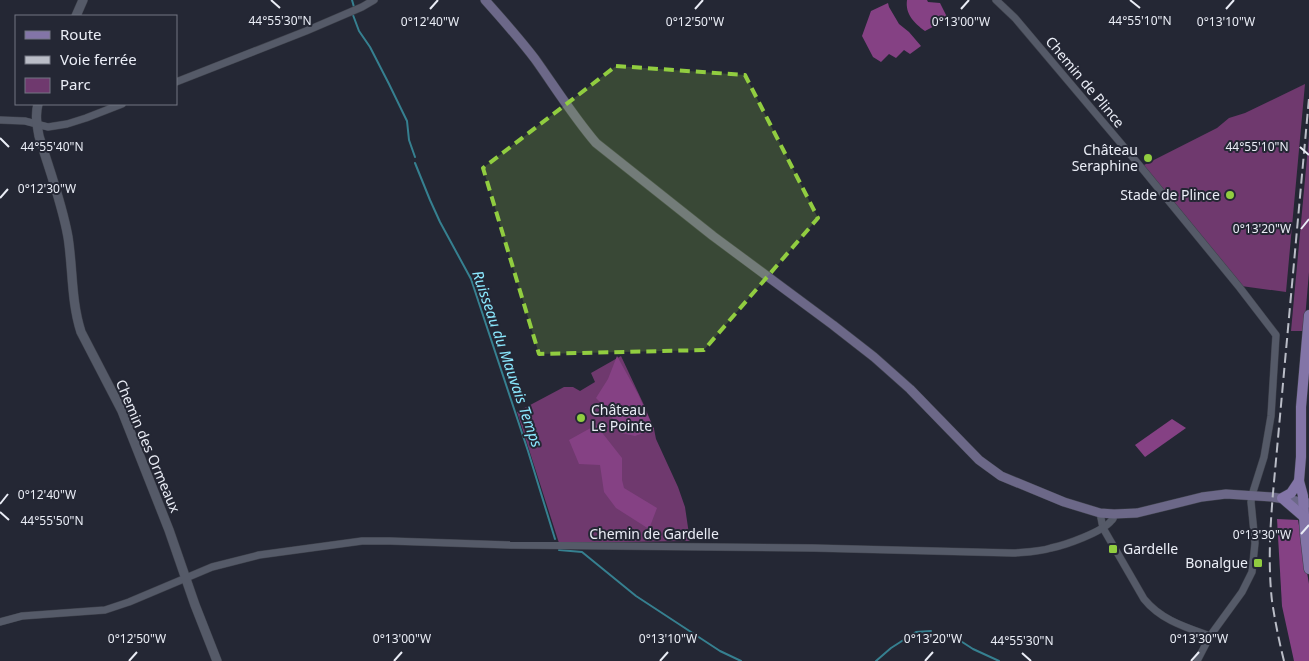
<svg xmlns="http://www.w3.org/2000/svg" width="1309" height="661" font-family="'Noto Sans',sans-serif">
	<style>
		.green { fill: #6f396e }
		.forest { fill: #854184 }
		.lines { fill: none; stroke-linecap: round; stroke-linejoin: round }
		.stream { stroke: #368090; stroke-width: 2 }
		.minor-casing { stroke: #3e414b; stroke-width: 8 }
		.tertiary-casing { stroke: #3e414b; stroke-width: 10 }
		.secondary-casing { stroke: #3e414b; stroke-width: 10 }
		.primary-casing { stroke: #3e414b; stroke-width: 11 }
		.minor { stroke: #555a68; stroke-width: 7 }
		.tertiary { stroke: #555a68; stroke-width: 9 }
		.secondary { stroke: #6c6888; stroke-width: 9 }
		.primary { stroke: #8375a7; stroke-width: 10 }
		.rail { stroke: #babdc7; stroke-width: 2; stroke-dasharray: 10 5; stroke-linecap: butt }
		.marked { fill: #91cd40; fill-opacity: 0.2; stroke: #91cd40; stroke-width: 4; stroke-dasharray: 10 6; stroke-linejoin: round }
		.ticks { fill: none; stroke: #eaedf6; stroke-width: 2 }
		.poi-dot { fill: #91cd40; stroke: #242734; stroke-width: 2 }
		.labels { text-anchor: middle; stroke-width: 4; stroke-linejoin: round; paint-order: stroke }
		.street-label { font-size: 14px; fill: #eaedf6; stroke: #242734 }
		.poi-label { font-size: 14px; fill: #eaedf6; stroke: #242734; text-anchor: end }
		.water-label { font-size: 15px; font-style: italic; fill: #8be9ff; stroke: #242734 }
		.ticks-label { font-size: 12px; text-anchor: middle; fill: #eaedf6; stroke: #242734; stroke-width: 4; stroke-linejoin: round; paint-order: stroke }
	</style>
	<rect width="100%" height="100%" fill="#242734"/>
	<!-- green -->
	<g class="green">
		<path d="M 1305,84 L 1286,292 L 1241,286 L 1142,166 L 1217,128 L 1229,118 L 1245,113 Z"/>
		<path d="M 1309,136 L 1309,272 L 1304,331 L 1291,331 Z"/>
		<path d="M 621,356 L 643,403 L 654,429 L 656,439 L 678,487 L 685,507 L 690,541 L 559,543 L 517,412 L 564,387 L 573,387 L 580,391 L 595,382 L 591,373 Z"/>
	</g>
	<!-- forest -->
	<g class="forest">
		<path d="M 907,0 L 927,0 L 928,2 L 940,3 L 948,19 L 925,31 C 914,23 905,14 907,0 Z"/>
		<path d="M 888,3 L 889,7 L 899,24 L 909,32 L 921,46 L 910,54 L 904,50 L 896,58 L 889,54 L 881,62 L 873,57 L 862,36 L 871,11 Z"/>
		<path d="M 617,356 L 638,394 L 654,429 L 635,436 L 621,433 L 608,410 L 596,398 L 608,379 Z"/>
		<path d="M 1172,419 L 1186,428 L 1145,457 L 1135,445 Z"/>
		<path d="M 596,425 L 622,458 L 622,480 L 624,488 L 657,508 L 649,529 L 616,508 L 604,492 L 600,465 L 579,464 L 569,440 Z"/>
		<path d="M 1277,519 L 1298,520 L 1309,584 L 1309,661 L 1294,661 L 1282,606 Z"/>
	</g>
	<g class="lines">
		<!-- stream -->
		<g class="stream">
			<path d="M 352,0 L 354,7"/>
			<path d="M 353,15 L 359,31 L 370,47 L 389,84 L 407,121 L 409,140 L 415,157"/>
			<path d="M 415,163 L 430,200 L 440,222 L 471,279 L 528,451 L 555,539"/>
			<path d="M 559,550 L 582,552 L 636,596 L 720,651 L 741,661"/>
			<path d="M 939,634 L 956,638 L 973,649 L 999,661"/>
			<path d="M 876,661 L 891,648 L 916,632 L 931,631"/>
		</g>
		<defs>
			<g id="minor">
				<path d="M 996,0 L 1015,18 L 1140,166 L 1240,288 L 1276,335 L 1271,416 L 1264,457 L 1252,495 L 1251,502 L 1255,543 L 1252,572 L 1242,592 L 1210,636 L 1197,661"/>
				<path d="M 176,82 L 306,31 L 362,7 L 374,0"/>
				<path d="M 0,120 L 25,121 L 48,127 L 67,124 L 86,118 L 122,104"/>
				<path d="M 1100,513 L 1103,528 L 1144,599 C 1161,620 1185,627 1210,636"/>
				<path d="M 0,622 L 22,616 L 105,610 L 129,602 L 212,567 L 259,555 L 362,541 L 390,541 L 510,545 L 813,548 L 1013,553 C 1026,552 1039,552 1051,548 C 1066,545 1102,532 1111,521 C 1114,519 1114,517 1114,514"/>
			</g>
			<g id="tertiary">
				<path d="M 76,16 L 83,0"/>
				<path d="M 38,104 C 35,115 37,125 39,136 C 49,169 62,203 68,237 C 73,269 71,301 81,332 L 122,411 L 169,530 L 195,605 L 217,661"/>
			</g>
			<path id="secondary" d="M 485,0 C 502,19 519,38 535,59 C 555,87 573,116 596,143 L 713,236 L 833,325 L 874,357 L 910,389 L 979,460 L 1001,476 L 1064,502 L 1100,513 L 1114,514 L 1137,513 L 1202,497 L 1226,494 L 1272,497 L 1309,503"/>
			<g id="primary">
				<path d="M 1309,315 L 1301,407 L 1301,457 L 1299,481 L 1303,496 L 1305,534 L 1309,569"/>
				<path d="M 1299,481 L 1291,493 L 1282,498 L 1304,517"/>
			</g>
		</defs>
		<!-- minor casing -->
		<use href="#minor" class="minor-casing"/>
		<!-- tertiary casing -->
		<use href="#tertiary" class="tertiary-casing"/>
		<!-- secondary casing -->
		<use href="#secondary" class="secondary-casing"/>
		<!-- primary casing -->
		<use href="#primary" class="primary-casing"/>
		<!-- minor -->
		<use href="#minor" class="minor"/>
		<!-- tertiary -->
		<use href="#tertiary" class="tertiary"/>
		<!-- secondary -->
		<use href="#secondary" class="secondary"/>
		<!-- primary -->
		<use href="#primary" class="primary"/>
		<!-- rail -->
		<path class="rail" d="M 1284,661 C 1279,641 1275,621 1272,601 C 1268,565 1270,529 1273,493 L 1309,98"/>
	</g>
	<!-- marked area -->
	<path class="marked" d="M 616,66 L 745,75 L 818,218 L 704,350 L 539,354 L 483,168 Z"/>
	<!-- ticks -->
	<path class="ticks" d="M 271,0 L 280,8M 1130,0 L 1140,8M 430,9 L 438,0M 695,9 L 703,0M 961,9 L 969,0M 1226,9 L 1234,0M 0,138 L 9,147M 1300,147 L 1309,155M 0,198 L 8,189M 1301,229 L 1309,219M 0,504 L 8,494M 0,512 L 9,520M 1301,534 L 1309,525M 1022,653 L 1031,661M 129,661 L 137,652M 394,661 L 402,652M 660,661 L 668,652M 925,661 L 933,652M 1191,661 L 1199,652"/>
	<!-- markers -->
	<g class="poi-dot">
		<circle cx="1148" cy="158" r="5"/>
		<circle cx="1230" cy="195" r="5"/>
		<circle cx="581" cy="418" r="5"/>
		<rect x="1108" y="544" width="10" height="10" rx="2.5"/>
		<rect x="1253" y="558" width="10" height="10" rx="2.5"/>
	</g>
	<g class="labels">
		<!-- street labels -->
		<g class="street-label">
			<text transform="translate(1085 82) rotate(50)" y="5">Chemin de Plince</text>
			<text transform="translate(148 446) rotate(67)" y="5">Chemin des Ormeaux</text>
			<text x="654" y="539">Chemin de Gardelle</text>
		</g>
		<!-- poi labels -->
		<g class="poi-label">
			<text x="1138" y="155">Château<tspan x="1138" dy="16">Seraphine</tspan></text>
			<text x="1220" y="200">Stade de Plince</text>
			<text x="591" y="415" text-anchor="start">Château<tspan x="591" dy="16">Le Pointe</tspan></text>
			<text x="1123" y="554" text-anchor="start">Gardelle</text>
			<text x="1248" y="568">Bonalgue</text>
		</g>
		<!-- water labels -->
		<g class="water-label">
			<text transform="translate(507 359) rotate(71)" y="5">Ruisseau du Mauvais Temps</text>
		</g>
	</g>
	<g class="ticks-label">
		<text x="280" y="25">44°55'30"N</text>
		<text x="1140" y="25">44°55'10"N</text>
		<text x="430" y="26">0°12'40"W</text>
		<text x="695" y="26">0°12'50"W</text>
		<text x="961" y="26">0°13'00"W</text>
		<text x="1226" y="26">0°13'10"W</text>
		<text x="52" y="151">44°55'40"N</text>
		<text x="1257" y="151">44°55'10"N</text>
		<text x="47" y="193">0°12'30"W</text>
		<text x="1262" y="233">0°13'20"W</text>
		<text x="47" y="499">0°12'40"W</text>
		<text x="52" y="525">44°55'50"N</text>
		<text x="1262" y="539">0°13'30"W</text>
		<text x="137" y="643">0°12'50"W</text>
		<text x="402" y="643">0°13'00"W</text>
		<text x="668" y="643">0°13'10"W</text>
		<text x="933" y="643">0°13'20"W</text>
		<text x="1199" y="643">0°13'30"W</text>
		<text x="1022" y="645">44°55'30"N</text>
	</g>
	<!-- legend -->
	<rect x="15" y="15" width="162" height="90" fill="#242734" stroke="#737682"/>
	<rect x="25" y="31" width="25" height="8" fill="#8375a7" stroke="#737682"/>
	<text x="60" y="40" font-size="15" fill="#eaedf6">Route</text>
	<rect x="25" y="56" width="25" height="8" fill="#babdc7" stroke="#737682"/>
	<text x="60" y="65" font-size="15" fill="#eaedf6">Voie ferrée</text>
	<rect x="25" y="78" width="25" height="15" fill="#6f396e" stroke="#737682"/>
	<text x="60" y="90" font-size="15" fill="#eaedf6">Parc</text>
</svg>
